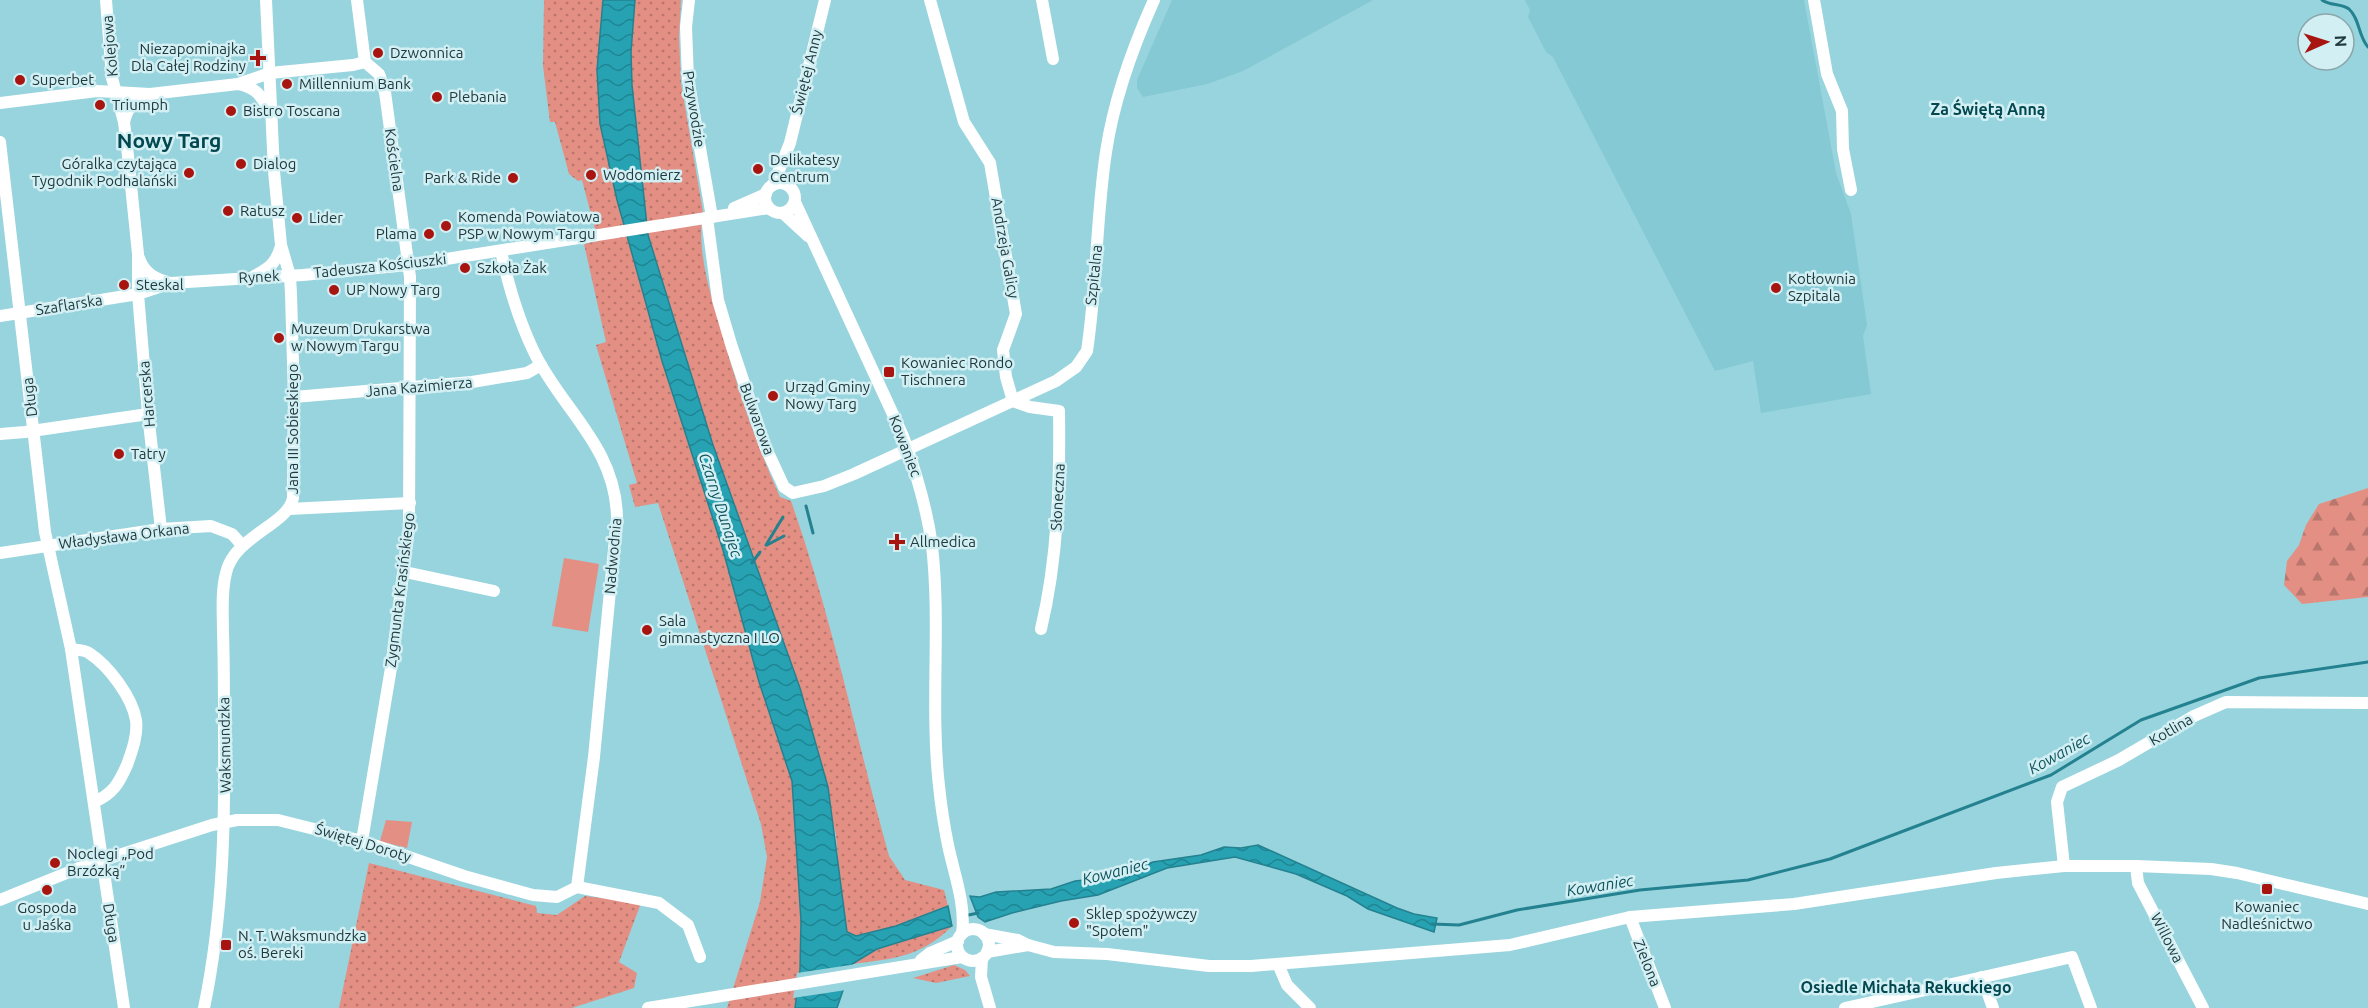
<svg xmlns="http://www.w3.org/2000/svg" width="2368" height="1008" font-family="Ubuntu,sans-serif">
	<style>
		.built { fill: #84c9d4 }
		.grass { fill: url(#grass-dots) }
		.forest { fill: url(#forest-firs) }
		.park { fill: #e38f83 }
		.water { fill: url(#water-waves); stroke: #248290; stroke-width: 1.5 }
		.pier { fill: #98d4dd }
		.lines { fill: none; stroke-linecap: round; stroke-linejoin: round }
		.stream { stroke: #248290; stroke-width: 3 }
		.minor { stroke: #fff; stroke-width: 12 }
		.poi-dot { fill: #a81511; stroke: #d2eff4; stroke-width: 2 }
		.labels { text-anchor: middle; stroke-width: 5; stroke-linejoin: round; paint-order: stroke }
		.street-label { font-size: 15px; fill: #20393d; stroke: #d2eff4 }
		.poi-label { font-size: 15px; fill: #20393d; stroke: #d2eff4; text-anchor: start }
		.neighbourhood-label { font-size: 16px; font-weight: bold; fill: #034851; stroke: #d2eff4 }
		.water-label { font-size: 16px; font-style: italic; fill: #11545d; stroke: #d2eff4 }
		.district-label { font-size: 21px; font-weight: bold; fill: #034851; stroke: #d2eff4 }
	</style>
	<defs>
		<pattern id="grass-dots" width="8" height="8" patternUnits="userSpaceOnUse" patternTransform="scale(1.5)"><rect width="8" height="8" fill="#e38f83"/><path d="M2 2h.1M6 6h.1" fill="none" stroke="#b8766c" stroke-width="1.8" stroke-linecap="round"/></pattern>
		<pattern id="forest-firs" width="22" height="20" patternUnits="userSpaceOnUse" patternTransform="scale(1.5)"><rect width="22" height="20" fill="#e38f83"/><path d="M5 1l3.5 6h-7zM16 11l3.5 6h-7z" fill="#b8766c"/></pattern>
		<pattern id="water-waves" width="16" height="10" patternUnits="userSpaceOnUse" patternTransform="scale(1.5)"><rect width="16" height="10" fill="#26a2b3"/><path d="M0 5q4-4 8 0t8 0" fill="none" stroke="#208593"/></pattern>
	</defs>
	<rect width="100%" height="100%" fill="#98d4dd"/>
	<!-- built -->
	<g class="built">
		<path d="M 1172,0 L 1373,0 L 1243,71 L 1207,84 L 1143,97 L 1137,88 L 1137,80 Z"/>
		<path d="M 1525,0 L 1804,0 L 1836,173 L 1851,214 L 1867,325 L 1863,336 L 1871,394 L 1761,413 L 1753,361 L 1715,371 L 1553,57 L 1546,52 L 1528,17 L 1530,10 Z"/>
	</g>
	<!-- grass -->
	<g class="grass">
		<path d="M 544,0 L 603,0 L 597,70 L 600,124 L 617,200 L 662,361 L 723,550 L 759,682 L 792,781 L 801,921 L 800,970 L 795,1008 L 727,1008 L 760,902 L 767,857 L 761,824 L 658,503 L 635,507 L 629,485 L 637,483 L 596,345 L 606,342 L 584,244 L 598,241 L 582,180 L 578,181 L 569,174 L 555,122 L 550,122 L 543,66 Z"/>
		<path d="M 635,0 L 681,0 L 679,37 L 681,83 L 703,212 C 696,251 711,296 722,333 C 738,390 756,444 780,497 L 791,501 C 832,617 856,738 889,856 L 905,880 L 944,890 L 948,906 L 896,926 L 856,936 L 847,932 L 840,885 L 836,835 L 800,688 L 713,445 L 648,235 L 632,85 L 631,52 Z"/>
		<path d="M 369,863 L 536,906 L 537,913 L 557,915 L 585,896 L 641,903 L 619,962 L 637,973 L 634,988 L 572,1008 L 339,1008 Z"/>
		<path d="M 952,926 C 922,957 892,959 852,964 L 877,949 Z"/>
		<path d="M 954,965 L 965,970 L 970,976 L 936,983 L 913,978 Z"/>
	</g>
	<!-- forest -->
	<path class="forest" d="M 2368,488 L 2368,597 L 2302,604 L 2284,585 L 2287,561 L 2299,545 L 2306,525 L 2319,504 Z"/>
	<!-- park -->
	<g class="park">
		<path d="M 564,558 L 599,564 L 588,632 L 552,626 Z"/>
		<path d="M 386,820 L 412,822 L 407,848 L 380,841 Z"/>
	</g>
	<!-- water -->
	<g class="water">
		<path d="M 603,0 L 635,0 L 631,52 L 632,85 L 648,235 L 713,445 L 800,688 L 828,787 L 847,932 L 856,936 L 896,926 L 948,906 L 952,926 L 877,949 L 852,964 L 837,1008 L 795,1008 L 800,970 L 801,921 L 792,781 L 759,682 L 723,550 L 662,361 L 617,200 L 600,124 L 597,70 Z"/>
		<path d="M 1258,845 L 1397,908 L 1414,914 L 1437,918 L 1434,932 L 1368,909 L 1347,896 L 1296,874 L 1235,857 L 1167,868 L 1098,895 L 1061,901 L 1012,913 L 985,922 L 978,917 L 970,896 L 980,897 L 996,892 L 1051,889 L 1075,881 L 1112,877 L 1153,862 L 1201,855 L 1224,847 L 1241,848 Z"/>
	</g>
	<!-- pier -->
	<path class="pier" d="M 857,964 L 854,966 L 846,990 L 793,998 L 797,973 Z"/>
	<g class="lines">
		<!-- stream -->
		<g class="stream">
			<path d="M 2322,0 C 2330,6 2341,3 2349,9 C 2360,19 2358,36 2368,47"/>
			<path d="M 806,506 L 813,533"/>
			<path d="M 766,545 L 783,517"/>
			<path d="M 767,545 L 784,536"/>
			<path d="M 752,563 L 760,552"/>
			<path d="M 964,916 L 978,913"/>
			<path d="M 1432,924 L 1459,925 L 1517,910 L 1640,890 L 1748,880 L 1830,859 L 2051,775 L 2141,720 L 2259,678 L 2368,662"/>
		</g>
		<!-- minor -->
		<g class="minor">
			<path d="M 106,0 L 112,78 L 124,122 L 128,156 L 138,254 L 138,294 L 148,414 L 161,529"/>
			<path d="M 357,0 L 365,62"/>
			<path d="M 689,0 L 686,27 L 688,79 L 712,217"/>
			<path d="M 930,0 L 964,122 L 990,163 L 1016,314 L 1003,350 L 1006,377 L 1013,401 L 1030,407 L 1059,411 C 1060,484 1058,558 1041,629"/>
			<path d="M 1042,0 L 1053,59"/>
			<path d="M 1814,0 L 1827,74 L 1842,111 L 1843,149 L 1851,190"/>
			<path d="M 238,84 C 256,87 261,96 270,111"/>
			<path d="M 0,103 L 97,91 L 150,94 L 238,84 L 270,73 L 353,65 L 365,62 L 379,74 L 385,92 L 410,277 L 409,527 L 391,668 L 362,841"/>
			<path d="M 124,122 C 128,106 134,102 148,94"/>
			<path d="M 0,142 L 45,532 L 71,649 L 124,1008"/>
			<circle cx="780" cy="198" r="15"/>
			<path d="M 773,185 L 790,143 L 825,0"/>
			<path d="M 795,202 L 903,436 C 916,472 927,508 932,546 C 941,625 930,706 939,786 C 941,806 944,825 948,845 C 954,874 966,904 962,934"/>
			<path d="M 734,208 L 766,194"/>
			<path d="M 783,213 L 808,236"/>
			<path d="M 707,218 L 718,300 L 731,344 L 765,446 L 784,487 L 793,493 L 824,486 L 854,474 L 1056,381 L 1076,367 L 1087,351 C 1097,285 1096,218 1106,152 C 1114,98 1132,49 1154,0"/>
			<path d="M 501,251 C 508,284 519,321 534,352 C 562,410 616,447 617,518 L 594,757 L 577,887"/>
			<path d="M 139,258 C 144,273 155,279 170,283"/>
			<path d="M 254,276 C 270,268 276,263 281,246"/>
			<path d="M 0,316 L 138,294 L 171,283 L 303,275 L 408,265 L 769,208"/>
			<path d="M 294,397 L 472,382 L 527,373 L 541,365"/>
			<path d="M 0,434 L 25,432 L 148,414"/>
			<path d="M 289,509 L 410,503"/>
			<path d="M 0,553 L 161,529 L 211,526 L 232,534 L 242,545"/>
			<path d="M 405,572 L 494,591"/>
			<path d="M 71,649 C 77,650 85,650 89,653 C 109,666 132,697 136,720 C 138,735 132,751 127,765 C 119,783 113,794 94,802"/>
			<path d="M 2064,866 L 2057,802 L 2062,787 L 2119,760 L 2194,716 L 2226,702 L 2368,703"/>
			<path d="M 2136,866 L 2138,883 L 2203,1008"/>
			<path d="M 0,900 L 79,868 L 212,825 L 237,820 L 278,820 L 362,841 L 464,876 L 533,895 L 557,897 L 577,887 L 659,903 L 688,925 L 700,957"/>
			<path d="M 1630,917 L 1665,1008"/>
			<circle cx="973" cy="945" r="16"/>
			<path d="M 984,934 L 1018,940 L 1028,945 L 1054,952 L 1107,954 L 1209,966 L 1251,966 L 1510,945 L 1630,917 L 1794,904 L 1996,873 L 2064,866 L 2136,866 L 2211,869 L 2237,873 L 2368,904"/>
			<path d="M 987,952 L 1028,945"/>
			<path d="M 982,958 L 981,977 L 990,1008"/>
			<path d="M 921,960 L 930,953 L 958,941"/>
			<path d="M 1278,964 L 1287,985 L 1310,1008"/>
			<path d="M 1982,977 L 1993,1008"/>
			<path d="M 204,1008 C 224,912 225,820 224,723 C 224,693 224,662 223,632 C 223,613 221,592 226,573 C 234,536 288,525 293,498 L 294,397 L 291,294 L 290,276 L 281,245 L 274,171 L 266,0"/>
			<path d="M 648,1008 L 962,957"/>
			<path d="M 1845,1008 L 2072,957 L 2091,1008"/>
		</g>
	</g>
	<!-- markers -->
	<g class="poi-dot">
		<circle cx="378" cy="53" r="6"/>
		<path d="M255 49h6v6h6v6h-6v6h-6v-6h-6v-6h6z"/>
		<circle cx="20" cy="80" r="6"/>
		<circle cx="287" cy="84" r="6"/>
		<circle cx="437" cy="97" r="6"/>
		<circle cx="100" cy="105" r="6"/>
		<circle cx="231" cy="111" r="6"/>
		<circle cx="241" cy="164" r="6"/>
		<circle cx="758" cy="169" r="6"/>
		<circle cx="189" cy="173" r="6"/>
		<circle cx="591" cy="175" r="6"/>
		<circle cx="513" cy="178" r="6"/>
		<circle cx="228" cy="211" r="6"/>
		<circle cx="297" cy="218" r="6"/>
		<circle cx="446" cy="226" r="6"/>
		<circle cx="429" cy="234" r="6"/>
		<circle cx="465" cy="268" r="6"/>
		<circle cx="124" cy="285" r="6"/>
		<circle cx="1776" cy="288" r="6"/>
		<circle cx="334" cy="290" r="6"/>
		<circle cx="279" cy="338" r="6"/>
		<rect x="883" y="366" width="12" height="12" rx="3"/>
		<circle cx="773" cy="396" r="6"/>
		<circle cx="119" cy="454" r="6"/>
		<path d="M894 533h6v6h6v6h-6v6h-6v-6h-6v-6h6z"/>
		<circle cx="647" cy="630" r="6"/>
		<circle cx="55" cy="863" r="6"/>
		<rect x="2261" y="883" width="12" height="12" rx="3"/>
		<circle cx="47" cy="890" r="6"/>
		<circle cx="1074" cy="923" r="6"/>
		<rect x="220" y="939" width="12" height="12" rx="3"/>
	</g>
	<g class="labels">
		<!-- street labels -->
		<g class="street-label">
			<text transform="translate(110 46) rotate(-95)" y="5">Kolejowa</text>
			<text transform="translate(807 72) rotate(-76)" y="5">Świętej Anny</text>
			<text transform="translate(694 109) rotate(81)" y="5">Przywodzie</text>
			<text transform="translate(394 160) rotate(82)" y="5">Kościelna</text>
			<text transform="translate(1005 248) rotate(80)" y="5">Andrzeja Galicy</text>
			<text transform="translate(380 266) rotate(-6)" y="5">Tadeusza Kościuszki</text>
			<text transform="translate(1094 275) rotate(-84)" y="5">Szpitalna</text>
			<text transform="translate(259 277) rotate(-3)" y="5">Rynek</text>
			<text transform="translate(69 305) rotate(-9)" y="5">Szaflarska</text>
			<text transform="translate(419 387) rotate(-5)" y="5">Jana Kazimierza</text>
			<text transform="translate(147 394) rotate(-95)" y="5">Harcerska</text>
			<text transform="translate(30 397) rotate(-97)" y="5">Długa</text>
			<text transform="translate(757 419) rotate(70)" y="5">Bulwarowa</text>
			<text transform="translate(293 429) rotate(-90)" y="5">Jana III Sobieskiego</text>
			<text transform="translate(905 446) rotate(69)" y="5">Kowaniec</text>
			<text transform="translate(1058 497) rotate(-87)" y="5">Słoneczna</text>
			<text transform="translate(124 536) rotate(-7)" y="5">Władysława Orkana</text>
			<text transform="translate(613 556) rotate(-85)" y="5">Nadwodnia</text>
			<text transform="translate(400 590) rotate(-83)" y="5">Zygmunta Krasińskiego</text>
			<text transform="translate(2171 730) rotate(-30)" y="5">Kotlina</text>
			<text transform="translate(225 745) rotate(-91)" y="5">Waksmundzka</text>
			<text transform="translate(363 843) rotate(17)" y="5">Świętej Doroty</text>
			<text transform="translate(111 923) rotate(81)" y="5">Długa</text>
			<text transform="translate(2167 938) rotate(63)" y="5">Willowa</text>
			<text transform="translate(1647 963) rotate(68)" y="5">Zielona</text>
		</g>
		<!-- poi labels -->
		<g class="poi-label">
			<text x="246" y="54" text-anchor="end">Niezapominajka<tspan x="246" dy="17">Dla Całej Rodziny</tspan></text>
			<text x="390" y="58">Dzwonnica</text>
			<text x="32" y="85">Superbet</text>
			<text x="299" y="89">Millennium Bank</text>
			<text x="449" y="102">Plebania</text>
			<text x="112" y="110">Triumph</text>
			<text x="243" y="116">Bistro Toscana</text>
			<text x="770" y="165">Delikatesy<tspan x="770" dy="17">Centrum</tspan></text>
			<text x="177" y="169" text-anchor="end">Góralka czytająca<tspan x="177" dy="17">Tygodnik Podhalański</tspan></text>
			<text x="253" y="169">Dialog</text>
			<text x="603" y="180">Wodomierz</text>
			<text x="501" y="183" text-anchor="end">Park &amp; Ride</text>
			<text x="240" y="216">Ratusz</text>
			<text x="458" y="222">Komenda Powiatowa<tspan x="458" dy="17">PSP w Nowym Targu</tspan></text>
			<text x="309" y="223">Lider</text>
			<text x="417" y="239" text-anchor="end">Plama</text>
			<text x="477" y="273">Szkoła Żak</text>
			<text x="1788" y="284">Kotłownia<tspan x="1788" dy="17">Szpitala</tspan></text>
			<text x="136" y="290">Steskal</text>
			<text x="346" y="295">UP Nowy Targ</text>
			<text x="291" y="334">Muzeum Drukarstwa<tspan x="291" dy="17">w Nowym Targu</tspan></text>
			<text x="901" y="368">Kowaniec Rondo<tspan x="901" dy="17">Tischnera</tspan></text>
			<text x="785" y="392">Urząd Gminy<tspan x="785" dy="17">Nowy Targ</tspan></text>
			<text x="131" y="459">Tatry</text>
			<text x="910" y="547">Allmedica</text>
			<text x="659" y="626">Sala<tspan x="659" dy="17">gimnastyczna I LO</tspan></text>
			<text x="67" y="859">Noclegi „Pod<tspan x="67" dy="17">Brzózką”</tspan></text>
			<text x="2267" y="912" text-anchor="middle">Kowaniec<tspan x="2267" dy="17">Nadleśnictwo</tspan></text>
			<text x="47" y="913" text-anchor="middle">Gospoda<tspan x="47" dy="17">u Jaśka</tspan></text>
			<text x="1086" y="919">Sklep spożywczy<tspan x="1086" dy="17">"Społem"</tspan></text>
			<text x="238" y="941">N. T. Waksmundzka<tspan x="238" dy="17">oś. Bereki</tspan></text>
		</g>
		<!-- neighbourhood labels -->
		<g class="neighbourhood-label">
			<text x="1988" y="115">Za Świętą Anną</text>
			<text x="1906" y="993">Osiedle Michała Rekuckiego</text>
		</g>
		<!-- water labels -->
		<g class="water-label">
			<text transform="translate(721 505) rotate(72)" y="6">Czarny Dunajec</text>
			<text transform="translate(2059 753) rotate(-29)" y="6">Kowaniec</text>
			<text transform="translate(1115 871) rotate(-14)" y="6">Kowaniec</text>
			<text transform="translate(1600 885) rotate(-9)" y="6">Kowaniec</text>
		</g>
		<!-- district labels -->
		<g class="district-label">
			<text x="169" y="148">Nowy Targ</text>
		</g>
	</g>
	<!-- north arrow -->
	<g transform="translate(2326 42) rotate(87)"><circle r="28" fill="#d2eff4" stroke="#8ba6ab" stroke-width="1.5"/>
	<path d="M0-4.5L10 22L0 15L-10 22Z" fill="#a81511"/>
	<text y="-9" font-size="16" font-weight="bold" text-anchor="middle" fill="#20393d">N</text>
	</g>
</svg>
